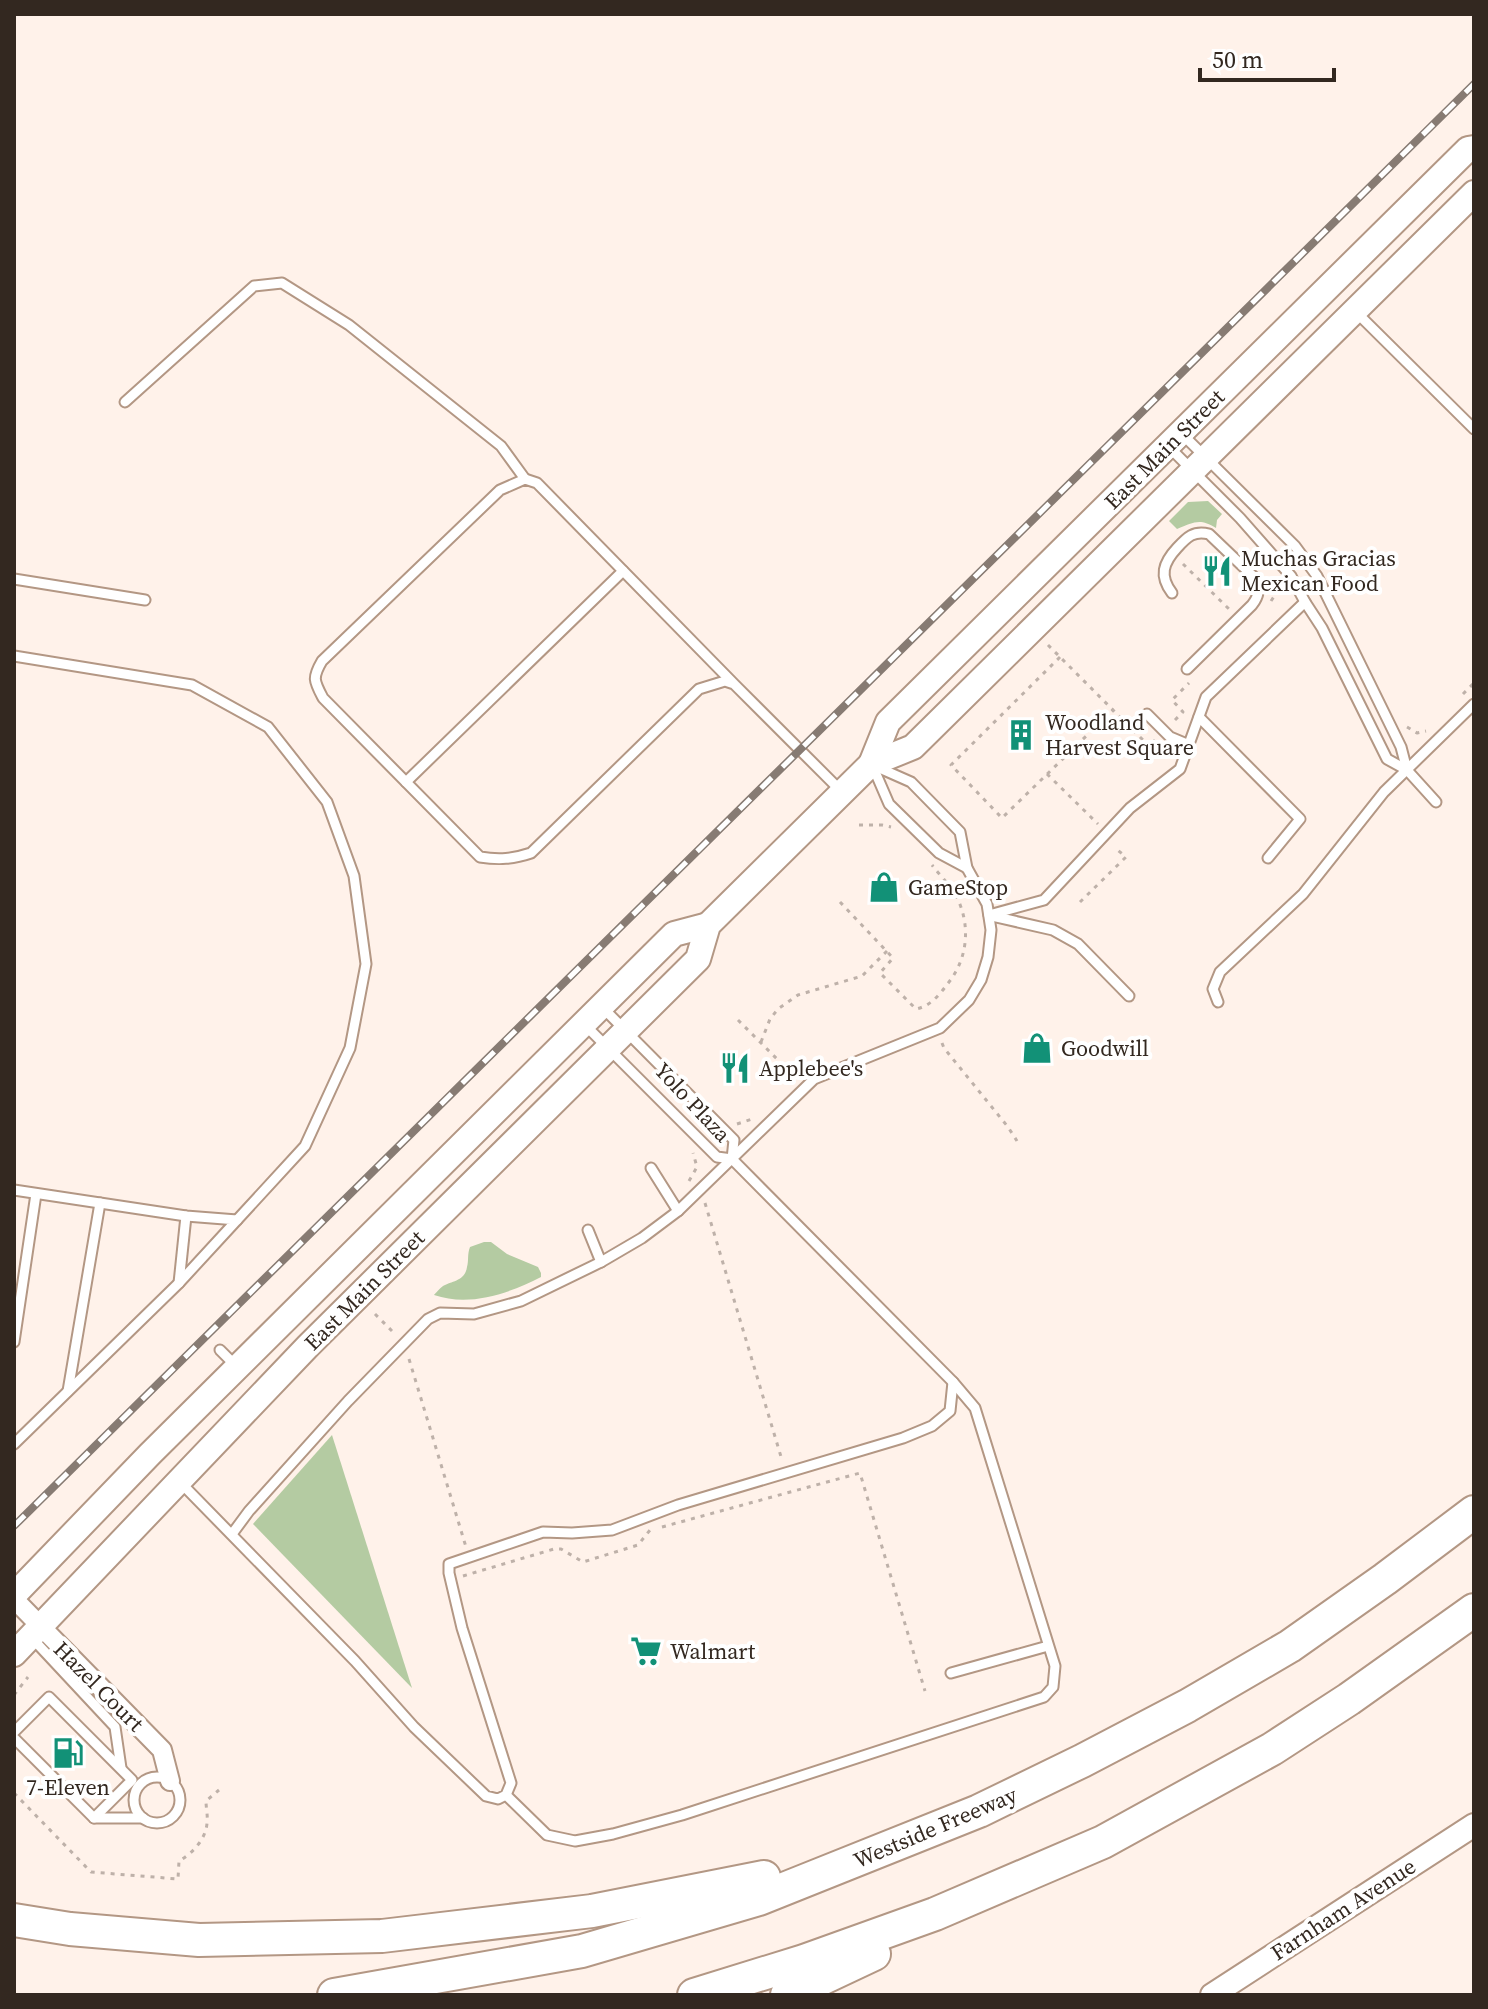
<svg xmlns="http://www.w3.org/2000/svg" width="1488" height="2009" font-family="'Source Serif 4',serif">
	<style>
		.green { fill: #b4cba2 }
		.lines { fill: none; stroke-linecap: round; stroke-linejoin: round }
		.service-casing { stroke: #b39784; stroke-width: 13 }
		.minor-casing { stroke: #b39784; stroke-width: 22 }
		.tertiary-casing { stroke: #b39784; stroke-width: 26 }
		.secondary-casing { stroke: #b39784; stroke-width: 28 }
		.motorway-casing { stroke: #b39784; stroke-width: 36 }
		.path { stroke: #beb1a9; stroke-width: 3; stroke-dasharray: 4 6; stroke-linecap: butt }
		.service { stroke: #fff; stroke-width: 9 }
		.minor { stroke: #fff; stroke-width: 18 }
		.tertiary { stroke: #fff; stroke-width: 22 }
		.secondary { stroke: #fff; stroke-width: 24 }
		.motorway { stroke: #fff; stroke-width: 32 }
		.rail-casing { stroke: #877b73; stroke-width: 8 }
		.rail { stroke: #fff; stroke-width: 5; stroke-dasharray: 15; stroke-linecap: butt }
		.labels { text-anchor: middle; stroke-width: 8; stroke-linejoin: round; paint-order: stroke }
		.street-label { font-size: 22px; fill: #332820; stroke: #fff }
		.poi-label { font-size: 22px; fill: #332820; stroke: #fff; text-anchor: start }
	</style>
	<rect width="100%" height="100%" fill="#fff2ea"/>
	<!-- green -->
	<g class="green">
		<path d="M 1208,501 L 1222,514 L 1217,520 L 1216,528 C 1200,518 1194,522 1177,529 L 1169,521 L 1188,502 Z"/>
		<path d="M 484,1242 L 491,1242 L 507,1254 L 538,1267 L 541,1273 L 541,1277 C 508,1294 469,1307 434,1295 C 435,1294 441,1287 443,1286 C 452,1281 465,1281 467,1267 C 469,1260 467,1255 470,1247 Z"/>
		<path d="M 332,1435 L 412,1688 L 253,1524 Z"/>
	</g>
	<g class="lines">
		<defs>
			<g id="service">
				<path d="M 1357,313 L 1474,429"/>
				<path d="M 125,402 L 254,286 L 282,283 L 349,325 L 501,446 L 525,479"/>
				<path d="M 1181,433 L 1295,546 L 1317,576 L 1401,747 L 1407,770"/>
				<path d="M 1168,446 L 1240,518 L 1291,576 L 1305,602 L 1322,628 L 1387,759 L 1407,770 L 1436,802"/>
				<path d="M 14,579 L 145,600"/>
				<path d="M 1172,593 C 1159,576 1163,563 1177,548 C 1187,537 1194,530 1209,534 L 1255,578 C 1260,590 1259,596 1252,605 L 1187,669"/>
				<path d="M 14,656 L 192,685 L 268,727 L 327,802 L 354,876 L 366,964 L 350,1048 L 305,1146 L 237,1220"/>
				<path d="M 734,684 L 537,483 L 525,479 L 500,490 L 322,661 C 312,678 314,681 323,698 L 480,857 C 499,860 513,859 531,853 L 699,689 L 725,681 L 734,684 L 842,792"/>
				<path d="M 1147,714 L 1170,737 L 1189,745"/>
				<path d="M 1199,717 L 1300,819 L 1268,858"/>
				<path d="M 873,767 L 889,804 L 939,853 L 967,868"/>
				<path d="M 406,782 L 623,571"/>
				<path d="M 989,915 L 1044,900 L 1130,808 L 1180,769 L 1206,697 L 1305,602"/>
				<path d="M 992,916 L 1053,930 L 1078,944 L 1129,996"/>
				<path d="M 1218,1002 L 1213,989 L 1220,972 L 1303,894 L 1384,792 L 1474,704"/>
				<path d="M 603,1008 L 734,1140 L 732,1159"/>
				<path d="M 586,1026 L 717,1157 L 732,1159"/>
				<path d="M 651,1168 L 678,1211"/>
				<path d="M 14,1190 L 186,1216 L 237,1220 L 179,1283 L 14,1444"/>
				<path d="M 588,1230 L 601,1262"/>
				<path d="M 179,1283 L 186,1216"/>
				<path d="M 14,1342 L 36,1194"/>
				<path d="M 220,1350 L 237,1367"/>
				<path d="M 68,1391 L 100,1203"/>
				<path d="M 181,1483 L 355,1661 L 414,1727 L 486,1796 L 498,1799 L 506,1795 L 511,1783 L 462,1628 L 449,1573 L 449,1564 L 543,1532 L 572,1533 L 612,1530 L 678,1505 L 903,1438 L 932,1426 L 950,1411 L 953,1382"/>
				<path d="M 232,1534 L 249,1511 L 348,1401 L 428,1319 L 440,1313 L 474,1314 L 521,1301 L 601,1262 L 642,1238 L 678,1211 L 814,1079 L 940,1028 L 969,1000 L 981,980 L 988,957 L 991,930 L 987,904 L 967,868 L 960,832 L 911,782 L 877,767"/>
				<path d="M 31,1637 L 115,1727 L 121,1768"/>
				<path d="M 951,1673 L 1048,1646"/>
				<path d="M 14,1732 L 49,1697 L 132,1780 L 94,1818 L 14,1738"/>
				<circle cx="157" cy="1800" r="23"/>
				<path d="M 506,1795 L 547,1835 L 575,1841 L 613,1834 L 682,1815 L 1044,1697 L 1053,1687 L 1055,1666 L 975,1408 L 953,1382 L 732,1159"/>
				<path d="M 94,1818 L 143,1818"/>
			</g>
			<path id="minor" d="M 14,1599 L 162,1750 L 170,1781"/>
			<path id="tertiary" d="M 1212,1995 L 1474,1825"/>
			<g id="secondary">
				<path d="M 871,764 L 888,722 L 1468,149 L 1474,148"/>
				<path d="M 14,1595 L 150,1454 L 674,934 L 708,925"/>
				<path d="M 14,1654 L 308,1346 L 698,959 L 708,925 L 871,764 L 913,747 L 1474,193"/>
			</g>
			<g id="motorway">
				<path d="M 14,1920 L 70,1929 L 199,1940 L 382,1936 L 592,1911 L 764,1877"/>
				<path d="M 334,1995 L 582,1951 L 759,1899 L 979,1811 L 1082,1761 L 1187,1706 L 1290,1646 L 1385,1579 L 1474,1512"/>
				<path d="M 694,1995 L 804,1961 L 935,1914 L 1103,1842 L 1272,1749 L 1349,1699 L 1474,1610"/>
				<path d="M 787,1995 L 874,1954"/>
			</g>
		</defs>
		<!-- service casing -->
		<use href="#service" class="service-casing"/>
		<!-- minor casing -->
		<use href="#minor" class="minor-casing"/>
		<!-- tertiary casing -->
		<use href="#tertiary" class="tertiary-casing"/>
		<!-- secondary casing -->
		<use href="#secondary" class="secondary-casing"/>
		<!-- motorway casing -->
		<use href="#motorway" class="motorway-casing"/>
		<!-- path -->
		<g class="path">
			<path d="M 1183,564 L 1229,609"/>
			<path d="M 1271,601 L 1278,591"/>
			<path d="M 1048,645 L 1113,710"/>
			<path d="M 1060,657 L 951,765 L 1002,818 L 1113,710 L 1149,746 L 1155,740"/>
			<path d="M 1463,694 L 1474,683"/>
			<path d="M 1175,720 L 1183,712 L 1172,700 L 1189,683"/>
			<path d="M 1407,727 L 1417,733 L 1426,731"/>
			<path d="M 1047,774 L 1098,824"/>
			<path d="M 859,825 L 882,825 L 891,827"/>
			<path d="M 840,902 L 893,958 L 880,973 L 916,1009 C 931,1006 940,994 949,982 C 970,955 971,918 952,889 C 946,881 938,873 932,865"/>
			<path d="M 1080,902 L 1126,857 L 1114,847"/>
			<path d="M 738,1020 L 789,1071 L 791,1077 L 789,1082"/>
			<path d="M 761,1042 L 770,1019 L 778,1009 L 798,995 L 862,976 L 887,951"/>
			<path d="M 942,1043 L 944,1048 L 1008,1127 L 1017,1141"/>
			<path d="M 737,1124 L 752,1119"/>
			<path d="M 689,1181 L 697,1167 L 693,1153"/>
			<path d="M 705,1203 L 782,1460"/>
			<path d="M 375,1314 L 394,1333"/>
			<path d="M 409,1359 L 466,1547"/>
			<path d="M 662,1527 L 860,1473 L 925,1691"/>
			<path d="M 463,1576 L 554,1549 L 561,1549 L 583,1562 L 638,1545 L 650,1530"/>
			<path d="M 14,1695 L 28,1677"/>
			<path d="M 14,1793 L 91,1872 L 178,1879 L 179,1861 C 192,1854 206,1839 207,1823 C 208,1816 206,1808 206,1801 L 219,1790"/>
		</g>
		<!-- service -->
		<use href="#service" class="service"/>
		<!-- minor -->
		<use href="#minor" class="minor"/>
		<!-- tertiary -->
		<use href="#tertiary" class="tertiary"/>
		<!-- secondary -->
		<use href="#secondary" class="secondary"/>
		<!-- motorway -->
		<use href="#motorway" class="motorway"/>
		<defs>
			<path id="rail" d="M 14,1526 L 1474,84"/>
		</defs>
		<!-- rail casing -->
		<use href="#rail" class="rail-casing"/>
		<!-- rail -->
		<use href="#rail" class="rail"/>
	</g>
	<!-- icons -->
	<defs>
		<symbol id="restaurant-bare" viewBox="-9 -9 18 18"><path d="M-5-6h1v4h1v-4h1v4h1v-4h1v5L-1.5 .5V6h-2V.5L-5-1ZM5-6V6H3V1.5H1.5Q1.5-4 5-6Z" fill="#129177" stroke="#fff" stroke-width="2.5" paint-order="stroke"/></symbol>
		<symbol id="building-bare" viewBox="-9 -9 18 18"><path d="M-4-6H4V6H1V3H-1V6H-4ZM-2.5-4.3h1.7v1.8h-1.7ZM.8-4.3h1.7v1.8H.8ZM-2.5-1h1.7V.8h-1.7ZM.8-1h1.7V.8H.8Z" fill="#129177" stroke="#fff" stroke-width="2.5" paint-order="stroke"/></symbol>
		<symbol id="shop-bare" viewBox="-9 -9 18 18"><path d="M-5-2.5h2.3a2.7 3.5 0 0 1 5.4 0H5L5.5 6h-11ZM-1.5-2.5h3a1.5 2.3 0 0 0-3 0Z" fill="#129177" stroke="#fff" stroke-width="2.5" paint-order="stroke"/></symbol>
		<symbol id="supermarket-bare" viewBox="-9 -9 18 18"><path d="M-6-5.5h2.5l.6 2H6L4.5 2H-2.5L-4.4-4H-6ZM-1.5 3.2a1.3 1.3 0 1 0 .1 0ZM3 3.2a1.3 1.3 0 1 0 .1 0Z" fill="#129177" stroke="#fff" stroke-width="2.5" paint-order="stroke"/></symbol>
		<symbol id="fuel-bare" viewBox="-9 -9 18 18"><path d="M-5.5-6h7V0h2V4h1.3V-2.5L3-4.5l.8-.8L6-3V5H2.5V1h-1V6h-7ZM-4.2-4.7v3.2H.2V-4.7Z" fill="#129177" stroke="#fff" stroke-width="2.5" paint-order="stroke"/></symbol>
	</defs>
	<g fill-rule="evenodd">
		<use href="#restaurant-bare" x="1195" y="549" width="44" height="44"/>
		<use href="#building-bare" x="999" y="713" width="44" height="44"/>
		<use href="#shop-bare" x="862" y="865" width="44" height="44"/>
		<use href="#shop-bare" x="1015" y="1026" width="44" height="44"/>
		<use href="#restaurant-bare" x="713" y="1046" width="44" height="44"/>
		<use href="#supermarket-bare" x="624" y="1629" width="44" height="44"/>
		<use href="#fuel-bare" x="46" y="1731" width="44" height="44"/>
	</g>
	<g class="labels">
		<!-- street labels -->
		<g class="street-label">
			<text transform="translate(1164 449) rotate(-45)" y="8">East Main Street</text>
			<text transform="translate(693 1102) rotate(47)" y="8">Yolo Plaza</text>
			<text transform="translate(364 1290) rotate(-45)" y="8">East Main Street</text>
			<text transform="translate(99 1686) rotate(45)" y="8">Hazel Court</text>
			<text transform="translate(935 1827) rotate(-23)" y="8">Westside Freeway</text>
			<text transform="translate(1343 1909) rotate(-33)" y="8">Farnham Avenue</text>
		</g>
		<!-- poi labels -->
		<g class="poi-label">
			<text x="1241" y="566">Muchas Gracias<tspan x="1241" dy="25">Mexican Food</tspan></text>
			<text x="1045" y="730">Woodland<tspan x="1045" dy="25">Harvest Square</tspan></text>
			<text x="908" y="895">GameStop</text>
			<text x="1061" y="1056">Goodwill</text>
			<text x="759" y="1076">Applebee's</text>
			<text x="670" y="1659">Walmart</text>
			<text x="68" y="1795" text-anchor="middle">7-Eleven</text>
		</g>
	</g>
	<!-- border -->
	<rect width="1488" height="2009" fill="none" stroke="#332820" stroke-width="32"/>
	<!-- scale -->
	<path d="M1200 68v12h134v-12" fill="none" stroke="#332820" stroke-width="4"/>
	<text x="1212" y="68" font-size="24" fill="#332820" stroke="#ffffff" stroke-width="6" paint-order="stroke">50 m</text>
</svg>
